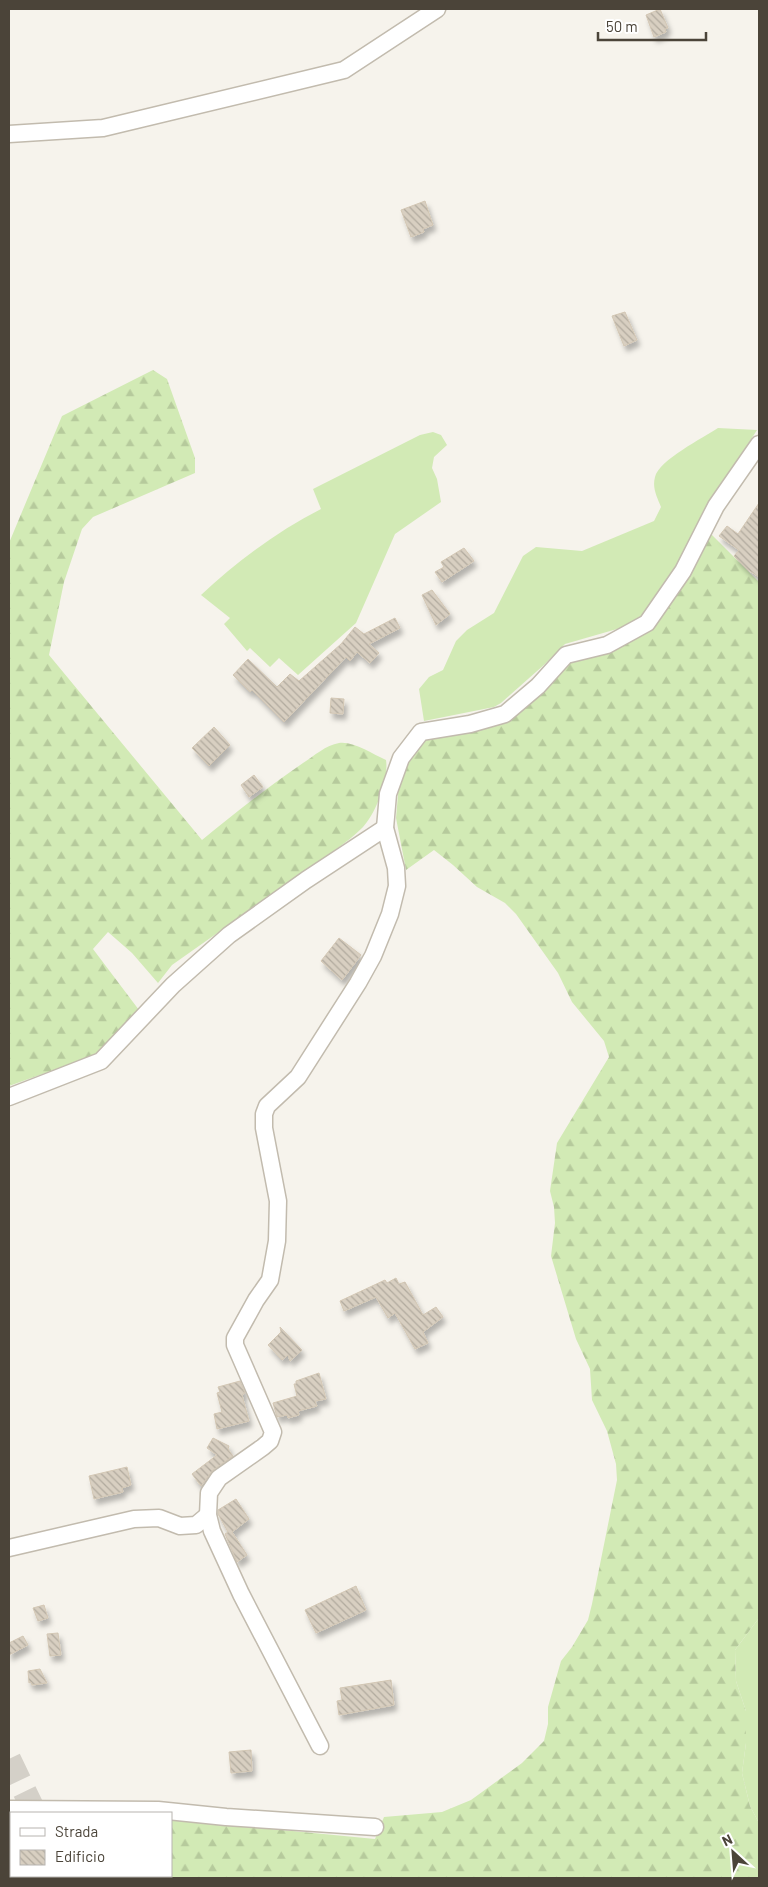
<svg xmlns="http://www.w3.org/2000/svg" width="768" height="1887" font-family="Barlow,sans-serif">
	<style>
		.grass { fill: #d2eab5 }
		.forest { fill: url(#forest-firs) }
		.building { fill: url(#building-back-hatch); stroke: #d3c7b4; filter: url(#shadow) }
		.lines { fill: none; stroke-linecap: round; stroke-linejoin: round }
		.secondary-tunnel { stroke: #d4d0c8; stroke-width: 24; stroke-dasharray: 24 12; stroke-linecap: butt }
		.minor-casing { stroke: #c2bbae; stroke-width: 19 }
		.minor { stroke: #fff; stroke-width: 16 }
	</style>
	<defs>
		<pattern id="forest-firs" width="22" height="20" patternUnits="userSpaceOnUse" patternTransform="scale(1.25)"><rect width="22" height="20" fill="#d2eab5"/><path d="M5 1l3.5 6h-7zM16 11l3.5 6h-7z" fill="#b6ca9c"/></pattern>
		<pattern id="building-back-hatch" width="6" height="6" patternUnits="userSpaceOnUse" patternTransform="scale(1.25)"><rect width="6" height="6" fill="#d8cfc1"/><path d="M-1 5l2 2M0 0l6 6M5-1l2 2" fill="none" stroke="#b1aa9e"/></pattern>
		<filter id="shadow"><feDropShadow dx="3" dy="5.5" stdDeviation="2.5" flood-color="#0004"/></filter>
	</defs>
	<rect width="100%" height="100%" fill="#f6f3ec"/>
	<!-- grass -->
	<g class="grass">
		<path d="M 718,428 L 757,430 L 718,491 L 669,578 L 650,606 L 639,618 L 624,627 L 565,644 L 545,664 L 501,703 L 494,707 L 424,721 L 419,689 L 429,677 L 443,670 L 456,641 L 467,630 L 494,613 L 523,556 L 536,547 L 582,551 L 654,521 L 661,507 C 657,497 652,488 655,477 C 659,460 703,438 718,428 Z"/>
		<path d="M 433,432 L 441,435 L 447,445 L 434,457 L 432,468 L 437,479 L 441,502 L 395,534 L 356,623 L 298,675 L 279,658 L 270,667 L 250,648 L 247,651 L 224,624 L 230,618 L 201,595 C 237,561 278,531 321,509 L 313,489 L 420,435 Z"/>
		<path d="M 759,1618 L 759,1823 L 750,1806 L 742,1773 L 746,1743 L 746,1711 L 736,1681 L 735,1650 Z"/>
	</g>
	<!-- forest -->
	<g class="forest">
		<path d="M 153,370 L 167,379 L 195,458 L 195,473 L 93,517 L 82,529 L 64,582 L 49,655 L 202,840 C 235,813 268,787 303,763 C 314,756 326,745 339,743 C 354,741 372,754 386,760 C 389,779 376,814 362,828 C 355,835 346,842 338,848 L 172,965 L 158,983 L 132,953 L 108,932 L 93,949 L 139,1010 L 98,1054 L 9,1086 L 9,543 L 62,416 Z"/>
		<path d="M 710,533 L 759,582 L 759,1618 L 735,1650 L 736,1681 L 746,1711 L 746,1743 L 742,1773 L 750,1806 L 759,1823 L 759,1878 L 117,1878 L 117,1876 L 171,1876 L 171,1819 L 375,1839 L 384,1817 L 442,1812 L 471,1800 L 522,1763 L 544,1741 L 548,1724 L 548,1707 L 561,1661 L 572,1647 L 588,1620 L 592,1604 L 617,1480 L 616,1464 L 607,1431 L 592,1400 L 590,1369 L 576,1339 L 551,1256 L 555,1223 L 554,1207 L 550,1191 L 557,1143 L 609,1057 L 604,1041 L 572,1002 L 558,973 L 516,914 L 505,903 L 477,887 L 453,865 L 434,850 L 406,870 L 396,818 L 399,783 L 412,753 L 428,737 L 499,722 L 566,662 L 619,647 L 647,633 L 686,578 Z"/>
	</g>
	<!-- building -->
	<g class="building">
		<path d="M 660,9 L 668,28 L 665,29 L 666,32 L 654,37 L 646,15 Z"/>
		<path d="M 425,201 L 433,225 L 423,229 L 424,232 L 411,237 L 401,210 Z"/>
		<path d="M 625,312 L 637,340 L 624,346 L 612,316 Z"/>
		<path d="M 759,503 L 759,577 L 748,570 L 734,556 L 739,550 L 719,536 L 727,526 L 738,534 Z"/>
		<path d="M 464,548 L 474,561 L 442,582 L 435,572 L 444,567 L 441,562 Z"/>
		<path d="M 432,590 L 450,614 L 436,625 L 422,595 Z"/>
		<path d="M 395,618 L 400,628 L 369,644 L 379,653 L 370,663 L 357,652 L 350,661 L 346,657 L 284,722 L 252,690 L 250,692 L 233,675 L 248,659 L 277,687 L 290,674 L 299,681 L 341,644 L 355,627 L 364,634 Z"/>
		<path d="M 331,698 L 344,699 L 343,714 L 330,713 Z"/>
		<path d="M 214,727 L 230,745 L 209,766 L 192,748 Z"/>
		<path d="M 254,775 L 263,787 L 249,797 L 241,785 Z"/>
		<path d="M 339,938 L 361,955 L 342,980 L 321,961 Z"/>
		<path d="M 396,1278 L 399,1284 L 405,1282 L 423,1315 L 436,1307 L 443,1317 L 423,1332 L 428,1343 L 415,1349 L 395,1313 L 388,1318 L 376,1297 L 344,1311 L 340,1301 L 385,1280 L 387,1283 Z"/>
		<path d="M 280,1327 L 302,1350 L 290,1361 L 288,1355 L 282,1360 L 268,1345 L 281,1332 Z"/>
		<path d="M 319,1373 L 326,1399 L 315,1401 L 317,1406 L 298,1411 L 299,1415 L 288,1418 L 287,1415 L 277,1417 L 273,1403 L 297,1396 L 294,1384 L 296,1384 L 296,1381 Z"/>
		<path d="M 240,1381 L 245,1393 L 242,1395 L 249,1421 L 217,1429 L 214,1414 L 222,1412 L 217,1393 L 220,1392 L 218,1387 Z"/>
		<path d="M 213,1438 L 229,1446 L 228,1449 L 233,1456 L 213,1470 L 201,1486 L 192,1474 L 217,1455 L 207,1448 Z"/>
		<path d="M 127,1467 L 131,1485 L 122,1488 L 123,1492 L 94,1499 L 89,1476 Z"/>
		<path d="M 236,1499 L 249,1519 L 232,1532 L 247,1555 L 237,1562 L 225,1534 L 228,1532 L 218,1514 L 218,1510 Z"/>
		<path d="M 356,1586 L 366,1610 L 316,1633 L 305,1610 Z"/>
		<path d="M 44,1605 L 48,1618 L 38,1621 L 33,1608 Z"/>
		<path d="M 58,1633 L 61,1655 L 50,1656 L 47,1634 Z"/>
		<path d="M 23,1636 L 28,1645 L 9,1655 L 9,1643 Z"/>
		<path d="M 40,1669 L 47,1683 L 32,1685 L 31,1682 L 29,1683 L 28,1671 Z"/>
		<path d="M 391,1680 L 394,1705 L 339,1715 L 337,1701 L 342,1700 L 340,1688 Z"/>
		<path d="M 251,1750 L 252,1771 L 231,1773 L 229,1752 Z"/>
	</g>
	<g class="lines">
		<!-- secondary-tunnel -->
		<g class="secondary-tunnel">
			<path d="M 9,1759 L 35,1813"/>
			<path d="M 65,1876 L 66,1878"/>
		</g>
		<defs>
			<g id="minor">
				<path d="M 9,134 L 103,128 L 344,70 L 437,9"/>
				<path d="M 9,1097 L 101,1061 L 173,985 L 229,935 L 306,880 L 385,828"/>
				<path d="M 9,1548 L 134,1519 L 159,1518 L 180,1526 L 196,1525 L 208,1515"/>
				<path d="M 320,1746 L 241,1594 L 212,1531 L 208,1515 L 209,1493 L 219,1478 L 263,1447 L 270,1441 L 273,1432 L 235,1345 L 235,1338 L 256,1300 L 270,1280 L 277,1241 L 278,1201 L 264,1128 L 264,1114 L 267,1106 L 298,1077 L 358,983 L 373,956 L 390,914 L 397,886 L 396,868 L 385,828 L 388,794 L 401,758 L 421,732 L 470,724 L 505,714 L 538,686 L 566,655 L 607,645 L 647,623 L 683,571 L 716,506 L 759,444"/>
				<path d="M 9,1809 L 158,1810 L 226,1817 L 375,1827"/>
			</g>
		</defs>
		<!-- minor casing -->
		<use href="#minor" class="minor-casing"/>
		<!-- minor -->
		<use href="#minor" class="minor"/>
	</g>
	<!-- border -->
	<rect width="768" height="1887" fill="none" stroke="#4b4439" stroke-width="20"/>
	<!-- legend -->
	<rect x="10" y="1812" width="162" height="65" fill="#ffffff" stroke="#b7b4b0"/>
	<rect x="20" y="1828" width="25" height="8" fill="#ffffff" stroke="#b7b4b0"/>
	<text x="55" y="1837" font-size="15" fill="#4b4439">Strada</text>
	<rect x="20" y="1850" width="25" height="15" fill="url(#building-back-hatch)" stroke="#b7b4b0"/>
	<text x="55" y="1862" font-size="15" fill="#4b4439">Edificio</text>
	<!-- north arrow -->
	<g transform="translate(733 1852) rotate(334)" stroke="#ffffff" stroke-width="4" paint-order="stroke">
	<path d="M0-4L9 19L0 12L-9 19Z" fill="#4b4439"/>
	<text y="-8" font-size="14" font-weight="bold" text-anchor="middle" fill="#4b4439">N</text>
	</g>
	<!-- scale -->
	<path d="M598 32v8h108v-8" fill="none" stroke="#4b4439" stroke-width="2.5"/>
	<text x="606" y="32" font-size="15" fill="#4b4439" stroke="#ffffff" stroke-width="4" paint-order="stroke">50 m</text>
</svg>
